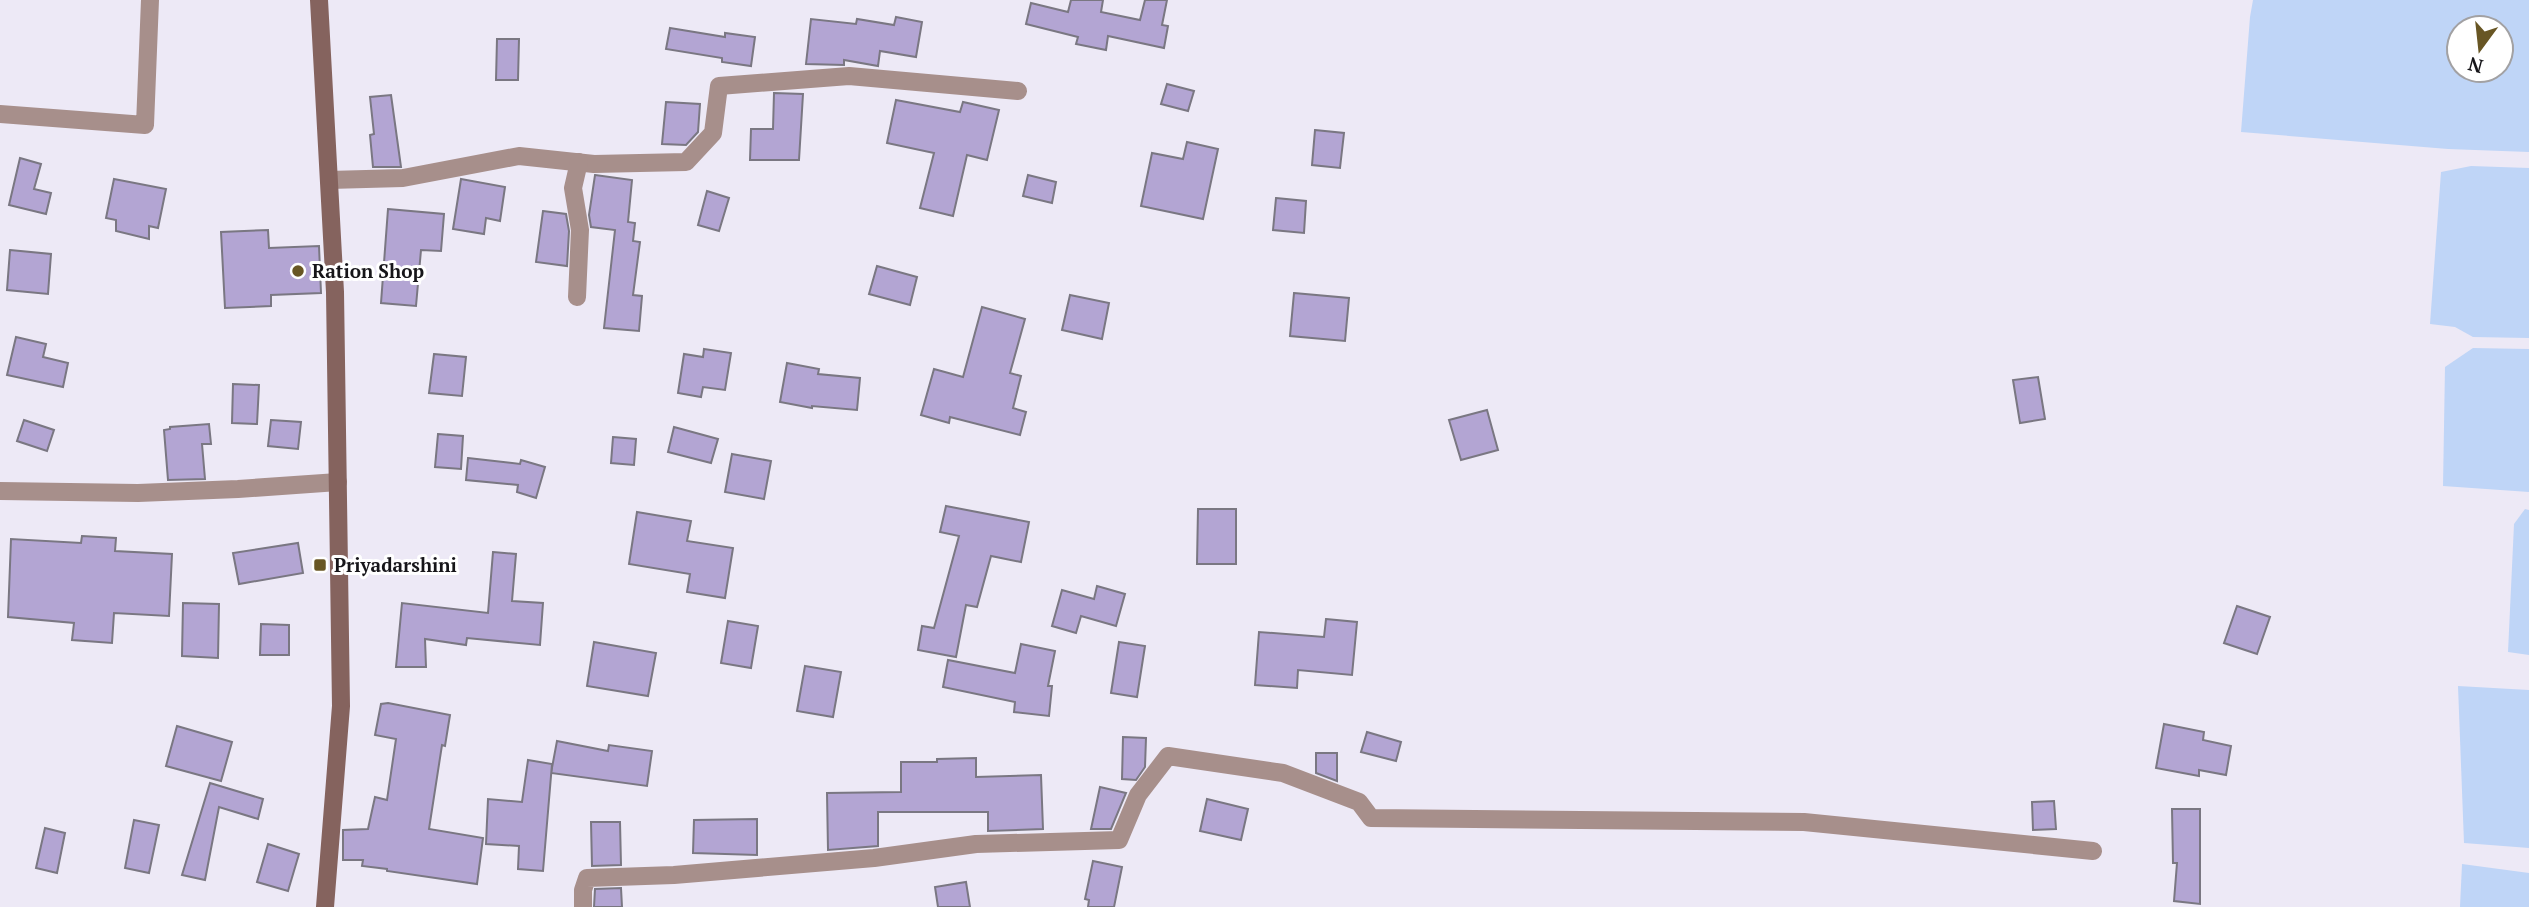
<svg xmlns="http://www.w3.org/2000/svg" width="2529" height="907" font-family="'PT Serif',serif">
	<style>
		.water { fill: #bfd5f7; fill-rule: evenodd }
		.building { fill: #b3a5d3; stroke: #7a7782; stroke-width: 2 }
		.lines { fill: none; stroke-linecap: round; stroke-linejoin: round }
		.minor { stroke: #a78f8b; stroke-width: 18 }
		.secondary { stroke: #85635e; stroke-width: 18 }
		.poi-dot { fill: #685624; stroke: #fff; stroke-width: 2.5 }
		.labels { text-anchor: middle; stroke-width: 6; stroke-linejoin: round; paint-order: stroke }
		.poi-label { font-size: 19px; font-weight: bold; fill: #161519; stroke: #fff; text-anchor: start }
	</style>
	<rect width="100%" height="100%" fill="#ede9f6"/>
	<!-- water -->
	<g class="water">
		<path d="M 2253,0 L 2529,0 L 2529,152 L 2448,149 L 2241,132 L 2250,17 ZM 2459,28 L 2501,28 L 2501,70 L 2459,70 Z"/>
		<path d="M 2471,166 L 2529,168 L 2529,338 L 2473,337 L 2455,327 L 2430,324 L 2441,172 Z"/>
		<path d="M 2473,348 L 2529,349 L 2529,492 L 2443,486 L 2445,367 Z"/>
		<path d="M 2525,509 L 2529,510 L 2529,655 L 2508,652 L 2514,524 Z"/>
		<path d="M 2458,686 L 2529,690 L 2529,848 L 2464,843 Z"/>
		<path d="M 2462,864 L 2529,873 L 2529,907 L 2460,907 Z"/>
	</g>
	<!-- building -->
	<g class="building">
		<path d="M 1071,0 L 1103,0 L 1101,12 L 1140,20 L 1145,0 L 1167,0 L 1162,25 L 1168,26 L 1164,48 L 1108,36 L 1106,50 L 1076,44 L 1078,37 L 1026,24 L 1031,3 L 1068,12 Z"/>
		<path d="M 896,17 L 922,22 L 916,57 L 880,51 L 878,66 L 844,60 L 844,65 L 806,64 L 811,19 L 856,24 L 857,19 L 894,25 Z"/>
		<path d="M 670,28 L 725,37 L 725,33 L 755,37 L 751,66 L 722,62 L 722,58 L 666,49 Z"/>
		<path d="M 497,39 L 519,39 L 518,80 L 496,80 Z"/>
		<path d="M 1167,84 L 1194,91 L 1188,111 L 1161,104 Z"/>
		<path d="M 774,93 L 803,94 L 799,160 L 750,160 L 751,129 L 773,129 Z"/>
		<path d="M 391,95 L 401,167 L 373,167 L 370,135 L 374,134 L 370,97 Z"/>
		<path d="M 896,100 L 960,112 L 963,102 L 999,110 L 987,160 L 967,155 L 953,216 L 920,208 L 934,153 L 887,143 Z"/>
		<path d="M 666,102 L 700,104 L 698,132 L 686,145 L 662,144 Z"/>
		<path d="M 1315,130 L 1344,133 L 1340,168 L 1312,165 Z"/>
		<path d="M 1187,142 L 1218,149 L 1203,219 L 1141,206 L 1152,153 L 1183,159 Z"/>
		<path d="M 20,158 L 41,164 L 34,189 L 51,193 L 46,214 L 9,205 Z"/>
		<path d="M 595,175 L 632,180 L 628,222 L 635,223 L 633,241 L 640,242 L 633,295 L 642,296 L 639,331 L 604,328 L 615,230 L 591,227 L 589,215 Z"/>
		<path d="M 1028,175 L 1056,182 L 1052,203 L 1023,196 Z"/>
		<path d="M 114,179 L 166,189 L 158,228 L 149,226 L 149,239 L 116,231 L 116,220 L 106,218 Z"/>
		<path d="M 461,179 L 505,187 L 500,221 L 486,218 L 484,234 L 453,229 Z"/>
		<path d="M 707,191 L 729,198 L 719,231 L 698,225 Z"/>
		<path d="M 1276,198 L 1306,201 L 1304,233 L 1273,230 Z"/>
		<path d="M 388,209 L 444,214 L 441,251 L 421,250 L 416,306 L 381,303 Z"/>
		<path d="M 543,211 L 566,214 L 569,231 L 567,266 L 536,262 Z"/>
		<path d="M 268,230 L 269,248 L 319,246 L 321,293 L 271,295 L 271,306 L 225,308 L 221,232 Z"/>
		<path d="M 10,250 L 51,254 L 48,294 L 7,290 Z"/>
		<path d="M 877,266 L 917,277 L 910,305 L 869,294 Z"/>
		<path d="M 1294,293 L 1349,298 L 1345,341 L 1290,336 Z"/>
		<path d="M 1070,295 L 1109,303 L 1102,339 L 1062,330 Z"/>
		<path d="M 982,307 L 1025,319 L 1010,373 L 1021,376 L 1013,408 L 1026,412 L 1020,435 L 950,417 L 949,423 L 921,415 L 934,369 L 963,377 Z"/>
		<path d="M 16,337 L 46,344 L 43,357 L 68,363 L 63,387 L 7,375 Z"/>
		<path d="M 704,349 L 731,353 L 725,390 L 703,387 L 701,397 L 678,393 L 684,354 L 703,357 Z"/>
		<path d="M 434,354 L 466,357 L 462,396 L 429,393 Z"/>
		<path d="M 787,363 L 819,369 L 818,374 L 860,378 L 857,410 L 812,406 L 812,408 L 780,402 Z"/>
		<path d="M 2038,377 L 2045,419 L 2020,423 L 2013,380 Z"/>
		<path d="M 233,384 L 259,385 L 257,424 L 232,423 Z"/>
		<path d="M 1487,410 L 1498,450 L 1461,460 L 1449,420 Z"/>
		<path d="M 24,420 L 54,430 L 47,451 L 17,441 Z"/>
		<path d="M 271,420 L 301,422 L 298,449 L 268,446 Z"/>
		<path d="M 209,424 L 211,444 L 202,444 L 205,479 L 168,480 L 164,430 L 170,429 L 170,427 Z"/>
		<path d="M 674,427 L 718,439 L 711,463 L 668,452 Z"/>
		<path d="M 438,434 L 463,436 L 461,469 L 435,467 Z"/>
		<path d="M 613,437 L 636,439 L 634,465 L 611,463 Z"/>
		<path d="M 732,454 L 771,461 L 764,499 L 725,492 Z"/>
		<path d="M 468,458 L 520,464 L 521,460 L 545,467 L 536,498 L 517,492 L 518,485 L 466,480 Z"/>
		<path d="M 946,506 L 1029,522 L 1021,562 L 991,556 L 977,607 L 966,605 L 956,657 L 918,650 L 922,626 L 934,628 L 959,536 L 940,532 Z"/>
		<path d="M 1198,509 L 1236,509 L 1236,564 L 1197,564 Z"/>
		<path d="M 637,512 L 691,521 L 687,541 L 733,548 L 725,598 L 687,592 L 690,574 L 629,564 Z"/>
		<path d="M 82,536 L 116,538 L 115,551 L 172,554 L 169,616 L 114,613 L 112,643 L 72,640 L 74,623 L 8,617 L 11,539 L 81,543 Z"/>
		<path d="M 298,543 L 303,573 L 239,584 L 233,553 Z"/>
		<path d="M 493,552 L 516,554 L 512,601 L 543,603 L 540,645 L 467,638 L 466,645 L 425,639 L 426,667 L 396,667 L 402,603 L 488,613 Z"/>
		<path d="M 1097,586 L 1125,594 L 1116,626 L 1081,616 L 1076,633 L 1052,626 L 1062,590 L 1094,599 Z"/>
		<path d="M 183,603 L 219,604 L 218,658 L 182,656 Z"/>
		<path d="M 2237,606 L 2270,617 L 2257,654 L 2224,643 Z"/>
		<path d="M 1326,619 L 1357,622 L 1352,675 L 1298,670 L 1297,688 L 1255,685 L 1259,632 L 1324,637 Z"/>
		<path d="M 728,621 L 758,626 L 751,668 L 721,663 Z"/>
		<path d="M 261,624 L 289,625 L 289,655 L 260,655 Z"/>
		<path d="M 594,642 L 656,653 L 648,696 L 587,686 Z"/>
		<path d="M 1119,642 L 1145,646 L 1137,697 L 1111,693 Z"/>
		<path d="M 1021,644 L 1055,651 L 1048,686 L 1052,686 L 1049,716 L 1014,712 L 1015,702 L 943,687 L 948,660 L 1015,673 Z"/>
		<path d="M 805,666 L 841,672 L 833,717 L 797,711 Z"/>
		<path d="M 388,703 L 450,715 L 445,746 L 442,745 L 429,829 L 483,838 L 477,884 L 387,871 L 387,869 L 362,866 L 363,860 L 343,860 L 343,830 L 368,829 L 375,797 L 387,800 L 396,739 L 375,735 L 381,704 Z"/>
		<path d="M 2164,724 L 2204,732 L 2203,740 L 2231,746 L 2226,775 L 2199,770 L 2199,776 L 2156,768 Z"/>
		<path d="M 177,726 L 232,742 L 221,781 L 166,766 Z"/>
		<path d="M 1367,732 L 1401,742 L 1396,761 L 1361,752 Z"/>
		<path d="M 1123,737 L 1146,738 L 1145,767 L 1136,780 L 1122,779 Z"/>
		<path d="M 557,741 L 608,751 L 609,745 L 652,751 L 647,786 L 551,773 Z"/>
		<path d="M 1316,753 L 1337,753 L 1337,781 L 1316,773 Z"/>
		<path d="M 976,758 L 976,777 L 1041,775 L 1043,829 L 988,831 L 988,812 L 878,812 L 878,846 L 828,850 L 827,793 L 901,792 L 901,762 L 937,762 L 937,759 Z"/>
		<path d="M 528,760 L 552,764 L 543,871 L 518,869 L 519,846 L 486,844 L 488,799 L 522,802 Z"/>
		<path d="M 210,783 L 263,799 L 258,819 L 219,807 L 205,880 L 182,875 Z"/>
		<path d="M 1100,787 L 1126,793 L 1111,829 L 1091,829 Z"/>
		<path d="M 1207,799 L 1248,809 L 1241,840 L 1200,831 Z"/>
		<path d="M 2054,801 L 2056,829 L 2033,830 L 2032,802 Z"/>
		<path d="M 2172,809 L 2200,809 L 2200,904 L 2174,901 L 2177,863 L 2173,863 Z"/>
		<path d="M 757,819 L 757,855 L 693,853 L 694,820 Z"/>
		<path d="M 134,820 L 159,825 L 149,873 L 125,868 Z"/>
		<path d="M 591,822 L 620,822 L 621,865 L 592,866 Z"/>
		<path d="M 45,828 L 65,833 L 57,873 L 36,868 Z"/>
		<path d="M 268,844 L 299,854 L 288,891 L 257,882 Z"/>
		<path d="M 1093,861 L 1122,867 L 1114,907 L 1088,907 L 1089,900 L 1085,899 Z"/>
		<path d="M 966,882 L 970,907 L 938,907 L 935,887 Z"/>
		<path d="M 621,888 L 622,907 L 594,907 L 595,889 Z"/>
	</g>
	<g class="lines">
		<!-- minor -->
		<g class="minor">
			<path d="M 0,114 L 145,125 L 150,0"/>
			<path d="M 329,180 L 403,178 L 519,156 L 594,164 L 686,162 L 713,133 L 719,86 L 849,76 L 1018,91"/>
			<path d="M 577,297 L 580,230 L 573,188 L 579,162"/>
			<path d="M 0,491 L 138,493 L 238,489 L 338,482"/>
			<path d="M 583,907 L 583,890 L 587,878 L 674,875 L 874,858 L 976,844 L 1119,840 L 1138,795 L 1168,756 L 1283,773 L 1359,802 L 1371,818 L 1804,822 L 2093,851"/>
		</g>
		<!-- secondary -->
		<path class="secondary" d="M 319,0 L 335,292 L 341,706 L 325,907"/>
	</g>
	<!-- markers -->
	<g class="poi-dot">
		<circle cx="298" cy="271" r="7"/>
		<rect x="313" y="558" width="14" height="14" rx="3.5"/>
	</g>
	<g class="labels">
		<!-- poi labels -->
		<g class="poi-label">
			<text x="312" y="278">Ration Shop</text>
			<text x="334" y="572">Priyadarshini</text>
		</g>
	</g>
	<!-- north arrow -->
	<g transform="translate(2480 49) rotate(195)"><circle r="33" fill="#ffffff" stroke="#a2a1a3" stroke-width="2"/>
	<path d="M0-5L12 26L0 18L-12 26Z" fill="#685624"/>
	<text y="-10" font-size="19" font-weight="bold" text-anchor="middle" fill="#161519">N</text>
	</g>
</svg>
